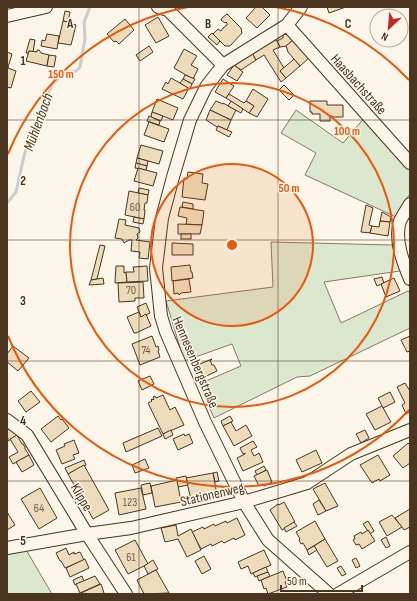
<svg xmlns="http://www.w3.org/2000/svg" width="417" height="601" font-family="'Sofia Sans Condensed',sans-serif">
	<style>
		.green { fill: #dce7d0; stroke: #887966 }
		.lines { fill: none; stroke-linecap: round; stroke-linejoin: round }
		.stream { stroke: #c9cecd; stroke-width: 3 }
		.building { fill: #ecdcbc; stroke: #4a3520 }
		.minor-casing { stroke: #4a3520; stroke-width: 14 }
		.minor { stroke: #fbf6e9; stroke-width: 12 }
		.grid { fill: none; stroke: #4a3520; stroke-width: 1; stroke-opacity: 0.55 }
		.ring { fill: none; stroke: #e8590c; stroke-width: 2 }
		.labels { text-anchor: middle; stroke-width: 3; stroke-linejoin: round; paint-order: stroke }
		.number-label { font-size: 12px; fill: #725f47 }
		.street-label { font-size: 14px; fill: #4a3520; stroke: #fbf6e9 }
		.water-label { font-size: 15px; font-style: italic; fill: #4a3520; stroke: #fbf6e9 }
		.grid-label { font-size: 13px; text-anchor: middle; font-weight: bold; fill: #4a3520; stroke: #fbf6e9; stroke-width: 3; stroke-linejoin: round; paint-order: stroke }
		.centre { fill: #e8590c; stroke: #fbf6e9; stroke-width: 2 }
		.ring-label { font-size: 12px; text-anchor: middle; font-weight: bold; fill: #e8590c; stroke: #fbf6e9; stroke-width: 3; stroke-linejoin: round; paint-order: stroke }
	</style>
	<rect width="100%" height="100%" fill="#fbf6e9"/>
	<!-- green -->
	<g class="green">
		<path d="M 296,110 L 343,143 L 365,117 L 410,168 L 410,194 L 405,200 L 396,217 L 305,175 L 316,153 L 281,133 Z"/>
		<path d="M 271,242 L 392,245 L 400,271 L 324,282 L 341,323 L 408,291 L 410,293 L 410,328 L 310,376 L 297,377 L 214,418 L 199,384 L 241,366 L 232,344 L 184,361 L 166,301 L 273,287 Z"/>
		<path d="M 25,548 L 52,594 L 7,594 L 7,551 Z"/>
	</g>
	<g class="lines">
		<!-- stream -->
		<path class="stream" d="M 7,203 L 16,192 L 24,156 L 32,131 L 52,85 L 63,73 L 76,71 L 80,67 L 85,39 L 84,22 L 90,7"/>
	</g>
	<!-- building -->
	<g class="building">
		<path d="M 256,7 L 262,7 L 270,15 L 257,28 L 246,18 Z"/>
		<path d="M 327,7 L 346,7 L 329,13 Z"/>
		<path d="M 65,11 L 70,12 L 68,22 L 63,21 Z"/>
		<path d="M 227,14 L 241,28 L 242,33 L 230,46 L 225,46 L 212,33 L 213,34 L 218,29 L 221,31 L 223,28 L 227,25 L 227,23 L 226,22 L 225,23 L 221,20 L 222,18 Z"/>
		<path d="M 158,17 L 169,36 L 156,43 L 145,25 Z"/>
		<path d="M 125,19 L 134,30 L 119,44 L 116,41 L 114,42 L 107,34 Z"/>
		<path d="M 63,21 L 68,22 L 68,23 L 76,25 L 71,45 L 58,43 Z"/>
		<path d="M 212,33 L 220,41 L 217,45 L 208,37 Z"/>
		<path d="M 47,34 L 59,36 L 57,49 L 41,46 L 42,40 L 45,41 Z"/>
		<path d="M 286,34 L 293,40 L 286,46 L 280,47 L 277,41 L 283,38 L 283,35 Z"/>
		<path d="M 30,39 L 35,40 L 33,52 L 29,51 L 28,53 L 26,53 Z"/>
		<path d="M 275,40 L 277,41 L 280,47 L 273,50 L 284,68 L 280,71 L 286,78 L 281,82 L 264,55 L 256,60 L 252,53 Z"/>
		<path d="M 293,40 L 310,57 L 300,66 L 288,52 L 286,46 Z"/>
		<path d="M 149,46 L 153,52 L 140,61 L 136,55 Z"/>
		<path d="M 184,49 L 197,56 L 191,65 L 198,69 L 193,79 L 174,68 Z"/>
		<path d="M 37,50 L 39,50 L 41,53 L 49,55 L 47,66 L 26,61 L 29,51 L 37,52 Z"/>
		<path d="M 7,52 L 12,54 L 7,71 Z"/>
		<path d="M 252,53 L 256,60 L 241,70 L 234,65 Z"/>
		<path d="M 49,55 L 56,56 L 54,67 L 47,66 Z"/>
		<path d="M 294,59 L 300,66 L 286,78 L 280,71 Z"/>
		<path d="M 234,65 L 243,72 L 237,81 L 227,75 Z"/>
		<path d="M 8,68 L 16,71 L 11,88 L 7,87 L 7,71 Z"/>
		<path d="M 185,75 L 195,79 L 192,84 L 183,79 Z"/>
		<path d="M 171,78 L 189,88 L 183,99 L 162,89 L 166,82 L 168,84 Z"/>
		<path d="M 183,79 L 192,84 L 190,89 L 180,83 Z"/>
		<path d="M 223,79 L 234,86 L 226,98 L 215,92 Z"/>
		<path d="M 284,85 L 294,95 L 289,100 L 279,90 Z"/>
		<path d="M 253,89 L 268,99 L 257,117 L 249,113 L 254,106 L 246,101 Z"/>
		<path d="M 229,94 L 244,103 L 246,101 L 254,106 L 249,113 L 226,98 Z"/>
		<path d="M 157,99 L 178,108 L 173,120 L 152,112 Z"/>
		<path d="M 216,101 L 223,104 L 223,103 L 236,110 L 231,120 L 210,110 Z"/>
		<path d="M 231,101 L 243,109 L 241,113 L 228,106 Z"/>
		<path d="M 310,101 L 327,101 L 327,105 L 343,105 L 343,117 L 332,117 L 332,116 L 330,116 L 330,121 L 320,121 L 320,114 L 312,114 L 312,112 L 310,112 Z"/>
		<path d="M 210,110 L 231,120 L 227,130 L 218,126 L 217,127 L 206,120 Z"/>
		<path d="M 152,112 L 163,116 L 161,121 L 151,117 Z"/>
		<path d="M 149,116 L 160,121 L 159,125 L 147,121 Z"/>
		<path d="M 149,122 L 169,129 L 164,142 L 144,135 Z"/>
		<path d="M 218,126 L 232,132 L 229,137 L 216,130 Z"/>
		<path d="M 141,145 L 163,151 L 159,164 L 137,158 Z"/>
		<path d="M 137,158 L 148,161 L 147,166 L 136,163 Z"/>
		<path d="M 136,163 L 147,166 L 146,170 L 135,168 Z"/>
		<path d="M 138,168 L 157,173 L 153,186 L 134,181 Z"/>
		<path d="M 188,172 L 203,174 L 202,183 L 208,184 L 205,200 L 182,197 L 184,178 L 187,179 Z"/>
		<path d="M 139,188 L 149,190 L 148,195 L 138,193 Z"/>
		<path d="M 129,191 L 148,195 L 147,203 L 145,203 L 144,210 L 145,210 L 144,219 L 125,215 Z"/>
		<path d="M 183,202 L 193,204 L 193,209 L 182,207 Z"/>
		<path d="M 366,205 L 373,208 L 369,225 L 372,226 L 370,233 L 361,232 Z"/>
		<path d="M 180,207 L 204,211 L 202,225 L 186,224 L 187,218 L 178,216 Z"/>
		<path d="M 382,212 L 391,217 L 390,222 L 380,221 Z"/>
		<path d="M 134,217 L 144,219 L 143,224 L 133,222 Z"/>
		<path d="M 119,219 L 126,220 L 125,225 L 139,228 L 140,232 L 137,234 L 138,238 L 136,240 L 150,242 L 148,259 L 139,258 L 140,252 L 131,251 L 132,240 L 129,240 L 124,243 L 122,239 L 115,238 Z"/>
		<path d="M 380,221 L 390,222 L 388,236 L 370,233 L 372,226 L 379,227 Z"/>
		<path d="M 178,224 L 202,225 L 200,234 L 178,234 Z"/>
		<rect x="181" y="234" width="10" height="5"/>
		<path d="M 172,243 L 193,244 L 193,255 L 172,255 Z"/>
		<path d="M 100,245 L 105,246 L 97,279 L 91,280 Z"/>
		<path d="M 190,265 L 191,272 L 192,272 L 193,278 L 172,281 L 171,267 Z"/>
		<path d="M 116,266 L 124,266 L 124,273 L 126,272 L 127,282 L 115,283 Z"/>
		<path d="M 147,266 L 148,281 L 127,282 L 126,272 L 134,272 L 133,267 Z"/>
		<path d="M 382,277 L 384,283 L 377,286 L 374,279 Z"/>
		<path d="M 103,278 L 104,284 L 89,285 L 91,280 Z"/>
		<path d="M 394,278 L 400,291 L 386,297 L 381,284 Z"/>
		<path d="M 189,279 L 191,292 L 181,293 L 179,295 L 178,293 L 174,294 L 173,281 Z"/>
		<path d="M 143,282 L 144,298 L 135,298 L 135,301 L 119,302 L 118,283 Z"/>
		<path d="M 146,303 L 150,313 L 141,317 L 137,307 Z"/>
		<path d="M 139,312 L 141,317 L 146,314 L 151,326 L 136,333 L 134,333 L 127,317 Z"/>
		<path d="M 152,336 L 156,347 L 158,346 L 159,350 L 158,351 L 160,357 L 140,365 L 132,344 Z"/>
		<path d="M 410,336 L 410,351 L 407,352 L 401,340 Z"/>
		<path d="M 13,346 L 29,358 L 18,371 L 7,362 L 7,354 Z"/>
		<path d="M 212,359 L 210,360 L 212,365 L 214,365 L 217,371 L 200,379 L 195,366 Z"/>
		<path d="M 150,376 L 154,384 L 142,390 L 138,381 Z"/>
		<path d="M 405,383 L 410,391 L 410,412 L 406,414 L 402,405 L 405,403 L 397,387 Z"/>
		<path d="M 31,391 L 40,402 L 26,412 L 18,401 Z"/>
		<path d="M 390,392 L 395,402 L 383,408 L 378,398 Z"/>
		<path d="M 163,395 L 170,410 L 175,407 L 184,425 L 163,434 L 148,403 L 152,401 L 151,400 L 152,399 L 153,400 L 154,399 L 153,397 L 155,396 L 156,398 Z"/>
		<path d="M 382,406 L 391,422 L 375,430 L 366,414 Z"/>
		<path d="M 58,416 L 61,420 L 62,419 L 69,428 L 51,442 L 41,429 Z"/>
		<path d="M 230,416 L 233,421 L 223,426 L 221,421 Z"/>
		<path d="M 231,422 L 236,431 L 246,425 L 252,436 L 234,446 L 223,426 Z"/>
		<path d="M 158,428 L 162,436 L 126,452 L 123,443 Z"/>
		<path d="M 9,429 L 17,435 L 8,441 L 7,430 Z"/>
		<path d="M 171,430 L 173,435 L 165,439 L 163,434 Z"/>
		<path d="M 365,430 L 369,438 L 361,443 L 356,434 Z"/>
		<path d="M 184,434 L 185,436 L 189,434 L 193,443 L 178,450 L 173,439 Z"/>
		<path d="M 17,435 L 22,444 L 23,444 L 25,447 L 25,449 L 29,455 L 13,464 L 9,457 L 18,452 L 10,439 Z"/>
		<path d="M 74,440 L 79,453 L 73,455 L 75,459 L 62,464 L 56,450 L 65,446 L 64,444 Z"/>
		<path d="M 253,441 L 257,447 L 251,450 L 254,456 L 259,453 L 263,462 L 243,471 L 237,458 L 245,454 L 245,453 L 243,454 L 240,448 Z"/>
		<path d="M 408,443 L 410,445 L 410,463 L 403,468 L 393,456 Z"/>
		<path d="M 316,450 L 322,463 L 302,472 L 296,460 Z"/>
		<path d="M 29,455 L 34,465 L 22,472 L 16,462 Z"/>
		<path d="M 378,455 L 390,475 L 380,481 L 379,479 L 372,483 L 360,465 Z"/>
		<path d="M 145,459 L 149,468 L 135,473 L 132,465 Z"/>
		<path d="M 84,460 L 86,465 L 68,474 L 65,468 Z"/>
		<path d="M 84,465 L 109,510 L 93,519 L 68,474 Z"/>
		<path d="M 264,466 L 266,470 L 257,475 L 255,471 Z"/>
		<path d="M 267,470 L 272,482 L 264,486 L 263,484 L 259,486 L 254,476 Z"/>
		<path d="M 217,472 L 219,481 L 215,482 L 213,473 Z"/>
		<path d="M 213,473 L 217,495 L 191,500 L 186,478 Z"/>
		<path d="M 186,476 L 188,485 L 178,487 L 176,478 Z"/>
		<path d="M 177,480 L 181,502 L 155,507 L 151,486 Z"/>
		<path d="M 150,483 L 152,493 L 143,495 L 141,485 Z"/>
		<path d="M 325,483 L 338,506 L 326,511 L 313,489 Z"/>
		<path d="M 40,488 L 57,518 L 39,529 L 21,499 Z"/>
		<path d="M 141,488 L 146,509 L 119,515 L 115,493 Z"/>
		<path d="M 319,500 L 326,511 L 318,515 L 313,504 Z"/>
		<path d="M 284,502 L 295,522 L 282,530 L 270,510 L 278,504 L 279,505 Z"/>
		<path d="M 410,509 L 410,527 L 404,530 L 395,518 Z"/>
		<path d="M 7,512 L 15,525 L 7,530 Z"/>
		<path d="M 392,515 L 402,527 L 387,536 L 379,522 Z"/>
		<path d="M 237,518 L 245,535 L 235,540 L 234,538 L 224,543 L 222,541 L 212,546 L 211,544 L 201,549 L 192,532 L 203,527 L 204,529 L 214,524 L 215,526 L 226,521 L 227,523 Z"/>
		<path d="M 315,521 L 325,539 L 307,550 L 303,543 L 301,544 L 299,540 L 300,539 L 296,532 Z"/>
		<path d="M 368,521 L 374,531 L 370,534 L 363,524 Z"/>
		<path d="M 294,522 L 297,526 L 286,532 L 284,528 Z"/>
		<path d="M 176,525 L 178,536 L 191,529 L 201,550 L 187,557 L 178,539 L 165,542 L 161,528 Z"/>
		<path d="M 368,530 L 375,541 L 362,549 L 359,544 L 356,545 L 353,540 L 355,539 L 354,536 L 361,532 L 362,534 Z"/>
		<path d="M 386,537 L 390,546 L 386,548 L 381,540 Z"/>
		<path d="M 325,539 L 338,561 L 327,567 L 314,546 Z"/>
		<path d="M 135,540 L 148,564 L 128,574 L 115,550 Z"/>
		<path d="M 314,546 L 317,550 L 309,555 L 307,550 Z"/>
		<path d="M 66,548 L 69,555 L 74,552 L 74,554 L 80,552 L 84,560 L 65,568 L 61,561 L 60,561 L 56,553 Z"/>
		<path d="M 264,550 L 271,565 L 251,574 L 248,566 L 241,569 L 238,562 Z"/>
		<path d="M 204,556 L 211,569 L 202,574 L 195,561 Z"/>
		<path d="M 356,558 L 360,566 L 356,568 L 352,560 Z"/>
		<path d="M 85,559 L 89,568 L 70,577 L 66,568 Z"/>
		<path d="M 153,560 L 158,569 L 148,574 L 144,566 Z"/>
		<path d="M 341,566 L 346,574 L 342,576 L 337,568 Z"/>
		<path d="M 266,567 L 268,572 L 255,577 L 253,573 Z"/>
		<path d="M 156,570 L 169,593 L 144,594 L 137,580 Z"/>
		<path d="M 283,571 L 287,581 L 285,582 L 287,587 L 268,594 L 266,588 L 264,589 L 261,580 Z"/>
		<path d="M 268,572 L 270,576 L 259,581 L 257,576 Z"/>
		<path d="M 82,576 L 84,581 L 75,585 L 73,580 Z"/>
		<path d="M 95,576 L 100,584 L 80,593 L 76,584 Z"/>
		<path d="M 101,584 L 104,593 L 102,594 L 82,594 L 81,593 Z"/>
	</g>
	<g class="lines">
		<defs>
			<g id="minor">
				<path d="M 158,7 L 168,10 L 223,65"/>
				<path d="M 301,7 L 287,25 L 223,65 L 206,87 L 190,120 L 173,177 L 162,218 L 156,268 L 161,316 L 166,332 L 205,422 L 244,502 L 268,540 L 329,594"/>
				<path d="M 7,16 L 46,7"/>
				<path d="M 287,25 L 410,163"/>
				<path d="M 410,204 C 407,209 403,215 400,221 C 394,239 403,262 410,279"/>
				<path d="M 7,420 L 27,435 L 87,534 L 126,594"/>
				<path d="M 7,548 L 87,534 L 131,528 L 244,502 L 307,483 L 351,454 L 410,430"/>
				<path d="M 338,594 L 410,552"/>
			</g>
		</defs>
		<!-- minor casing -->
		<use href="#minor" class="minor-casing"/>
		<!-- minor -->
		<use href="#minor" class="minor"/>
	</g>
	<!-- grid -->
	<path class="grid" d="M 139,7 L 139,594M 278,7 L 278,594M 7,120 L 410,120M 7,240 L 410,240M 7,361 L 410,361M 7,481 L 410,481"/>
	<!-- distance rings -->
	<circle cx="232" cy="245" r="81" fill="#e8590c" fill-opacity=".12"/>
	<g class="ring">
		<circle cx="232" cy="245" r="81"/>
		<circle cx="232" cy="245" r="162"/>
		<path d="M409 410A242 242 0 0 1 8 336M8 154A242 242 0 0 1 188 7M276 7A242 242 0 0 1 409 80"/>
	</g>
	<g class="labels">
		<!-- number labels -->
		<g class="number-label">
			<text x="135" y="211">60</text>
			<text x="131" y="294">70</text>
			<text x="146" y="354">74</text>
			<text x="130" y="506">123</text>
			<text x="39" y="512">64</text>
			<text x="131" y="561">61</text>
		</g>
		<!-- street labels -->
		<g class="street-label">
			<text transform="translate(359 84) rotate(48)" y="5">Haasbachstraße</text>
			<text transform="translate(196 362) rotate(67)" y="5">Hennesenbergstraße</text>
			<text transform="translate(212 494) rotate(-13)" y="5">Stationenweg</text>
			<text transform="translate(82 497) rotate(59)" y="5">Klippe</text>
		</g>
		<!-- water labels -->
		<g class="water-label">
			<text transform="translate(38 122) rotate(-70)" y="5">Mühlenbach</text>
		</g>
	</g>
	<g class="grid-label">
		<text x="70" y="28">A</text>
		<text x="208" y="28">B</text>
		<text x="348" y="28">C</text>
		<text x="23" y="65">1</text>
		<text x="23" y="185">2</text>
		<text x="23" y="305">3</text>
		<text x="23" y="425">4</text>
		<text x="23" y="545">5</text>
	</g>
	<circle cx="232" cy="245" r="6" class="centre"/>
	<g class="ring-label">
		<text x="61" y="78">150 m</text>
		<text x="347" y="135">100 m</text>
		<text x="289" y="192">50 m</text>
	</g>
	<!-- border -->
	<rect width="417" height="601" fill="none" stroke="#4a3520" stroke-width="16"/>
	<!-- north arrow -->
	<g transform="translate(389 28) rotate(206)"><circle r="19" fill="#fbf6e9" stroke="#b4a999"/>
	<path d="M0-3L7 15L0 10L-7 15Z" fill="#c62828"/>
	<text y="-6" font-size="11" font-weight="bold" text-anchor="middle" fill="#4a3520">N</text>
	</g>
	<!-- scale -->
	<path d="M281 585v6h81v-6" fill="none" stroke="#4a3520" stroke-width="2"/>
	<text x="287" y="585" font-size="12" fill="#4a3520" stroke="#fbf6e9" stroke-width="3" paint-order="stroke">50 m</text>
</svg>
